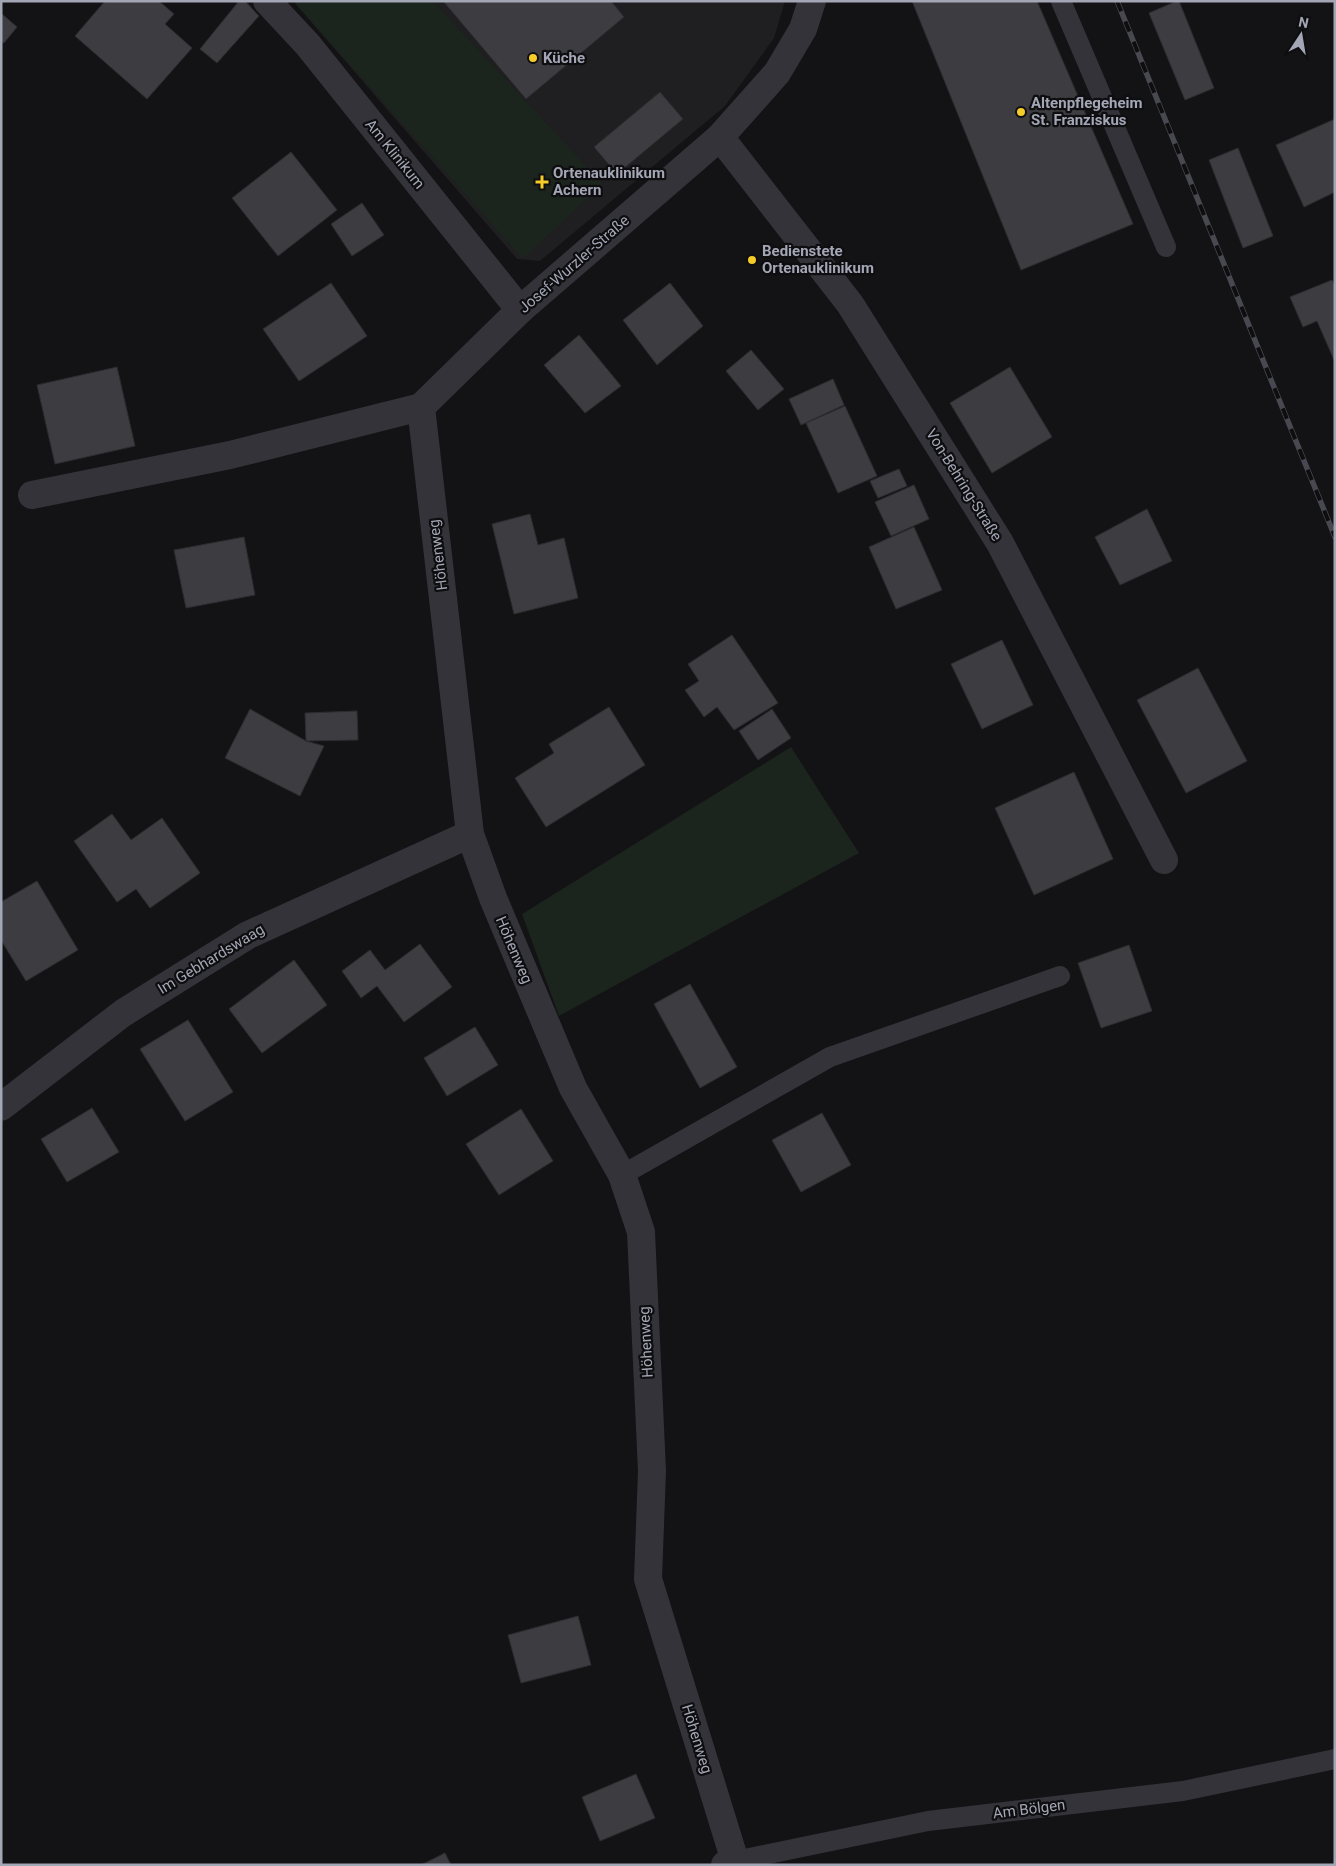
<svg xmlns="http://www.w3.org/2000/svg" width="1336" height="1866" font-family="Roboto,sans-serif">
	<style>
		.built { fill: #1f1e21 }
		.green { fill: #1c241e }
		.building { fill: #3c3c41; stroke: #2d2c30 }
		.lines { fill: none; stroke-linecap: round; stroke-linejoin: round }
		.service { stroke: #333339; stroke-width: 20 }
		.minor { stroke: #333339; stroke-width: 28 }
		.rail-casing { stroke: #484950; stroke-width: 5.5 }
		.rail { stroke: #0e0d0f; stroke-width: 4; stroke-dasharray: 11; stroke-linecap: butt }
		.poi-dot { fill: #f6cc28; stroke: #0e0d0f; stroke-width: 2 }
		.labels { text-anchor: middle; stroke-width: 4.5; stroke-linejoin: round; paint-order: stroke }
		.poi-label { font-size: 15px; font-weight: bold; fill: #a3a6b5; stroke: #0e0d0f; text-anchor: start }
		.street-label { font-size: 15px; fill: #a3a6b5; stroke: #0e0d0f }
	</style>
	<rect width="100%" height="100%" fill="#131214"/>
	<!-- built -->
	<path class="built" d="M 293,1 L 785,1 L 774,38 L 725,106 L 540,261 L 517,259 Z"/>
	<!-- green -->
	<g class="green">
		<path d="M 293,1 L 433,1 L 603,184 L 523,259 Z"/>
		<path d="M 791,747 L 859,853 L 559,1016 L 522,914 Z"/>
	</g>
	<!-- building -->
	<g class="building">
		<path d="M 105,1 L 159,1 L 174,14 L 165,24 L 192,48 L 147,99 L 75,36 Z"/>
		<path d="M 239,1 L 245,1 L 259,16 L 217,63 L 200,49 Z"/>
		<path d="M 443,1 L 611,1 L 624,17 L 526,99 Z"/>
		<path d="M 912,1 L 1037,1 L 1133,224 L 1021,270 Z"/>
		<path d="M 1177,1 L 1179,1 L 1214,88 L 1185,100 L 1149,13 Z"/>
		<path d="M 1,13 L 17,27 L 4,43 L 1,41 Z"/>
		<path d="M 660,92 L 683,119 L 617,174 L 594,147 Z"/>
		<path d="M 1335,119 L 1335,192 L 1304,207 L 1276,145 Z"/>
		<path d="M 1238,148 L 1273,236 L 1243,248 L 1209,160 Z"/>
		<path d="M 291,152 L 337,210 L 278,256 L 232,198 Z"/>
		<path d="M 362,203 L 384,235 L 352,256 L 331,224 Z"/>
		<path d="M 1332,280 L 1335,286 L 1335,362 L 1317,321 L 1303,327 L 1290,297 Z"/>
		<path d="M 331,283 L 367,336 L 299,381 L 263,329 Z"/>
		<path d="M 670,283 L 703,326 L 657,365 L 623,320 Z"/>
		<path d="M 579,335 L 621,386 L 585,413 L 544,365 Z"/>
		<path d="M 751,350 L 784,389 L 758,410 L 726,371 Z"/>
		<path d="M 117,367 L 135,446 L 55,464 L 37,385 Z"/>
		<path d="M 1010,367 L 1052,437 L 992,473 L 950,403 Z"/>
		<path d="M 833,379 L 844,405 L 801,425 L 789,399 Z"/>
		<path d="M 845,406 L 877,476 L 838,493 L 806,423 Z"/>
		<path d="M 899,469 L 907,486 L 878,498 L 870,481 Z"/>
		<path d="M 914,485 L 929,519 L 891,536 L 875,502 Z"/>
		<path d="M 1147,509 L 1172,561 L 1120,585 L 1095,537 Z"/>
		<path d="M 530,514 L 538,545 L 564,538 L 578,598 L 514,614 L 492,524 Z"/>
		<path d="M 914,527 L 942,590 L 896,609 L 869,547 Z"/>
		<path d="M 244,537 L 255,595 L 186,608 L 174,550 Z"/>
		<path d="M 732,635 L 778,703 L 734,730 L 717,707 L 704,717 L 685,690 L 699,681 L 688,664 Z"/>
		<path d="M 1002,640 L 1033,705 L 982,729 L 951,664 Z"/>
		<path d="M 1198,668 L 1247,761 L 1186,793 L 1137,700 Z"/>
		<path d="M 609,707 L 645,765 L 546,827 L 515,778 L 554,753 L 549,744 Z"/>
		<path d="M 250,709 L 306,741 L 324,746 L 300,796 L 225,758 Z"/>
		<path d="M 772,709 L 791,738 L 758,760 L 739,731 Z"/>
		<path d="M 357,711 L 358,740 L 306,741 L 305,713 Z"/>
		<path d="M 1074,772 L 1113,859 L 1034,895 L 995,808 Z"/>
		<path d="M 112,814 L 131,840 L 162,818 L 200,873 L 150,908 L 136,889 L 117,902 L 74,841 Z"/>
		<path d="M 37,881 L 78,950 L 26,981 L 1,940 L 1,902 Z"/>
		<path d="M 420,944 L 452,987 L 404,1022 L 377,986 L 361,998 L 342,971 L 370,950 L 385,970 Z"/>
		<path d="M 1129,945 L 1152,1011 L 1101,1028 L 1078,963 Z"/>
		<path d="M 294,960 L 327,1005 L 262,1053 L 229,1009 Z"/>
		<path d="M 690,984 L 737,1067 L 700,1088 L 654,1004 Z"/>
		<path d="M 188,1020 L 233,1092 L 185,1121 L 140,1049 Z"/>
		<path d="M 475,1027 L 498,1065 L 447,1096 L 424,1058 Z"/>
		<path d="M 92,1108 L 119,1152 L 67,1182 L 41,1139 Z"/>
		<path d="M 521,1109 L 553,1161 L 499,1195 L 466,1144 Z"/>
		<path d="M 822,1113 L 851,1165 L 801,1192 L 772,1140 Z"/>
		<path d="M 578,1616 L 591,1665 L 521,1683 L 508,1635 Z"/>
		<path d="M 636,1774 L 655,1818 L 600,1841 L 582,1797 Z"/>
		<path d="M 445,1853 L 451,1865 L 421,1865 Z"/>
	</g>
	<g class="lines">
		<!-- service -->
		<g class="service">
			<path d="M 1061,1 L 1166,247"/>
			<path d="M 622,1175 L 830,1057 L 1060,976"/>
			<path d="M 735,1861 L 928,1821 L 1183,1791 L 1335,1759"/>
		</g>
		<!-- minor -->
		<g class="minor">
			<path d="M 267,1 L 308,45 L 520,310"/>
			<path d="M 720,137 L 850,304 L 1000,543 L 1164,860"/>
			<path d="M 421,407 L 470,834 L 493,898 L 573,1088 L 622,1175 L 641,1232 L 652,1471 L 648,1579 L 735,1861 L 725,1865"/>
			<path d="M 421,407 L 520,310 L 720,137 L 777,73 L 803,29 L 812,1"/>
			<path d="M 32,495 L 230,455 L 421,407"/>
			<path d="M 1,1107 L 123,1013 L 248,935 L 470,834"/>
		</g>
		<defs>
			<path id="rail" d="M 1117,1 L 1335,537"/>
		</defs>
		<!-- rail casing -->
		<use href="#rail" class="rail-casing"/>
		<!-- rail -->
		<use href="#rail" class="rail"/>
	</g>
	<!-- markers -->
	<g class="poi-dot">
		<circle cx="533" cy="58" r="5"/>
		<circle cx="1021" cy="112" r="5"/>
		<path d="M539.5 174.5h5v5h5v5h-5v5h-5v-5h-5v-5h5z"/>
		<circle cx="752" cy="260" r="5"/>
	</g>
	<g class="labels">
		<!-- poi labels -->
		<g class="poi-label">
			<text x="543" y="63">Küche</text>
			<text x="1031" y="108">Altenpflegeheim<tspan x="1031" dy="17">St. Franziskus</tspan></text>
			<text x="553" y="178">Ortenauklinikum<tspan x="553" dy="17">Achern</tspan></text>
			<text x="762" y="256">Bedienstete<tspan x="762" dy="17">Ortenauklinikum</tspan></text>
		</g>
		<!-- street labels -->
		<g class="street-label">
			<text transform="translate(395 154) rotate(51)" y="5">Am Klinikum</text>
			<text transform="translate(574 264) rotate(-41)" y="5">Josef-Wurzler-Straße</text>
			<text transform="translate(964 485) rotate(58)" y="5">Von-Behring-Straße</text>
			<text transform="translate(438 555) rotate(-97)" y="5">Höhenweg</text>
			<text transform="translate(514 950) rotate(67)" y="5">Höhenweg</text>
			<text transform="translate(211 959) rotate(-31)" y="5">Im Gebhardswaag</text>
			<text transform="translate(646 1342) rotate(-93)" y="5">Höhenweg</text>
			<text transform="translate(697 1739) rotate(73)" y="5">Höhenweg</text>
			<text transform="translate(1029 1809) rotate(-7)" y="5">Am Bölgen</text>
		</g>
	</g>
	<!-- border -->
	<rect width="1336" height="1866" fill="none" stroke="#a3a6b5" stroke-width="5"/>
	<!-- north arrow -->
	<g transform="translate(1301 35) rotate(12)" stroke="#0e0d0f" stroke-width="4" paint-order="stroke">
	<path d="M0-4L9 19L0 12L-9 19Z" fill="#a3a6b5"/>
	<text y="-8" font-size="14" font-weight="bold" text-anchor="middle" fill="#a3a6b5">N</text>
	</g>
</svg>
